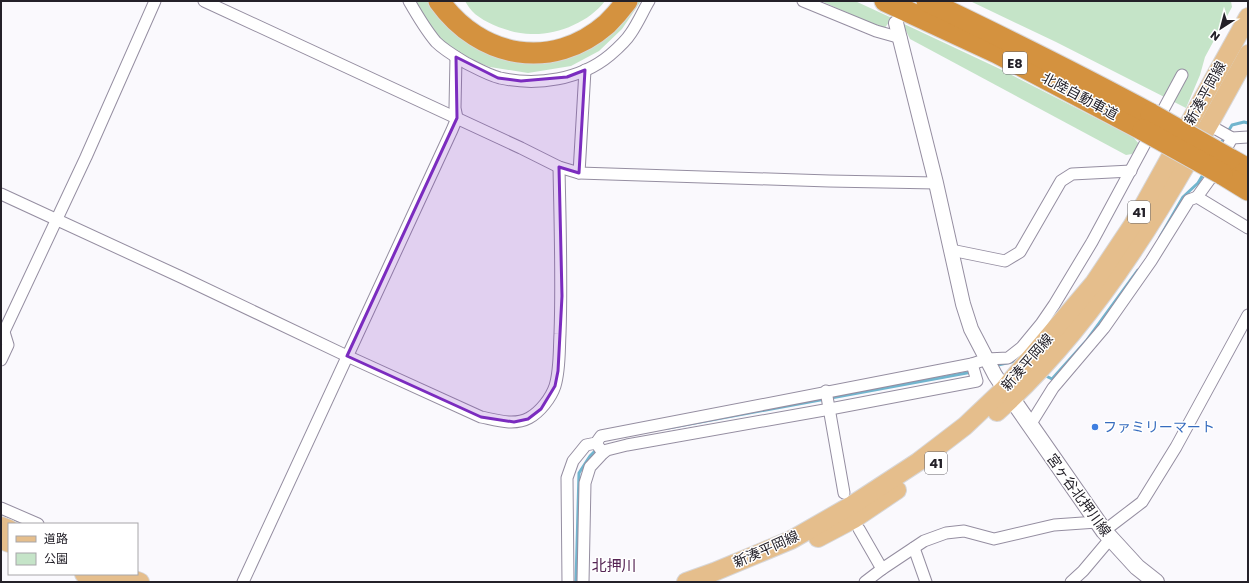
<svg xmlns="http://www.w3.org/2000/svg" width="1249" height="583" font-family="Poppins,'Noto Sans JP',sans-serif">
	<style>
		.green { fill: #c5e4c8 }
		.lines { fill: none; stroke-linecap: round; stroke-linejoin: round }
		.stream { stroke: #71b5ce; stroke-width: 3 }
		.minor-casing { stroke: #958ea1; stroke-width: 13 }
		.tertiary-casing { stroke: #958ea1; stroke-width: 16 }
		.secondary-casing { stroke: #958ea1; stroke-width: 18 }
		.primary-casing { stroke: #d8d7d8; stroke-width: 20 }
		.motorway-casing { stroke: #d8d7d8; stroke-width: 23 }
		.minor { stroke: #fff; stroke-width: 11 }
		.tertiary { stroke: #fff; stroke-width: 14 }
		.secondary { stroke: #fff; stroke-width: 16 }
		.primary { stroke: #e5be8c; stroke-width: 18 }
		.motorway { stroke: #d4923f; stroke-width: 21 }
		.motorway-bridge-casing { stroke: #d8d7d8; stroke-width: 23; stroke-linecap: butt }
		.motorway-bridge { stroke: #d4923f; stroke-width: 21 }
		.marked { fill: #7b2cbf; fill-opacity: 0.2; stroke: #7b2cbf; stroke-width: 3; stroke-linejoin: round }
		.shop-dot { fill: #3f7fe0; stroke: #fff; stroke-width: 1.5 }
		.labels { text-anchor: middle; stroke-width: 3; stroke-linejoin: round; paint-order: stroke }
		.shield { fill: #fff; stroke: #666469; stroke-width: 1 }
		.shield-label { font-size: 13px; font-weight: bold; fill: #242129 }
		.street-label { font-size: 14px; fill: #242129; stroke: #fff }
		.shop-label { font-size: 14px; fill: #366cbe; stroke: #fff; text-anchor: start }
		.neighbourhood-label { font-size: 15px; fill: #552454; stroke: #fff }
	</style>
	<rect width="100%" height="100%" fill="#faf9fd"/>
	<!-- green -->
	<g class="green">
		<path d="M 414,1 L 431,1 L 458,32 L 576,53 L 595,46 L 612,30 L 637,1 L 641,1 L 622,29 L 599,51 L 571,66 L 528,73 L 490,67 L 471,60 L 448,46 L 436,35 Z"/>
		<path d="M 465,1 L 605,1 C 589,22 558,35 531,34 C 514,34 484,24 472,11 C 469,8 467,4 465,1 Z"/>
		<path d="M 821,1 L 855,1 L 892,18 L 884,29 Z"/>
		<path d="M 970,1 L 1231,1 L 1232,7 L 1205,57 L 1200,75 L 1186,108 L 1056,42 Z"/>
		<path d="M 902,23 L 1000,69 L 1133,137 L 1140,145 L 1132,154 L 1126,155 L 910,39 Z"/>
	</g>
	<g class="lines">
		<!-- stream -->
		<g class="stream">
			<path d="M 1220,145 L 1232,125 L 1244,122 L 1248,123"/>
			<path d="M 1160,237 L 1183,197 L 1198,183 L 1204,173"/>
			<path d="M 994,366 L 1015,361 L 1019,363"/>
			<path d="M 1044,375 L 1052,379 L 1087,340 L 1138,270"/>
			<path d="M 668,428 L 972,372"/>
			<path d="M 576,582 L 579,473 L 590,456 L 597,449"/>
		</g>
		<defs>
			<g id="minor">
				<path d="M 204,1 L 521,148 L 559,167 L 579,173 L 829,181 L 936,183"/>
				<path d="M 409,1 C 417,15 425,29 436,42 C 444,50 456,57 466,63 C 476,68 488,75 500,78 C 537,86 580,80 610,55 C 617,49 626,41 631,33 C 638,23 643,11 649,1"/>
				<path d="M 803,1 L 876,31 L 901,38"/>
				<path d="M 1209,125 L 1232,138 L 1248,137"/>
				<path d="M 579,173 L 585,70"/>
				<path d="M 1,194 L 181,277 L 347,356 L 481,417 C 496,420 514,426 529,418 C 540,412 551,398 555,386 C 560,370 559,351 560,334 C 562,279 560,223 559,167"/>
				<path d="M 1197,197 L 1210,179 L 1232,138"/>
				<path d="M 951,250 L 1005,261 L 1020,252 L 1061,181 L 1072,174 L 1131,171"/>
				<path d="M 1,338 L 86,157 L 155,1"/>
				<path d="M 1,360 L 8,345 L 4,332 L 2,333"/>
				<path d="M 826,391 L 844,493"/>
				<path d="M 1030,425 L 1053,388 L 1104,328 L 1151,261 L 1189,200 L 1197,197 L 1248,228"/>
				<path d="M 596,443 L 603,453 L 607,450 L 627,445 L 830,409 L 977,381 L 972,364"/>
				<path d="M 1,508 L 38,524"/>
				<path d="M 859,529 L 882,569"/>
				<path d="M 1104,531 L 1142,502 L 1176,447 L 1248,315"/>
				<path d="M 914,548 L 926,582"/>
				<path d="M 243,582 L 452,130 L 457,118 L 455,108 L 456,57"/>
				<path d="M 568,582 L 567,478 L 573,461 L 586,445 L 596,443 L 601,436 L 972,364 L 987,359 L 1008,358 L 1022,347 L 1041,324 L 1054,305 L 1092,242 L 1182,75"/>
				<path d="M 583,582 L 585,483 L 590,467 L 603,453"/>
				<path d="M 865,582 L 882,569 L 924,541 L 946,533 L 964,531 L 994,539 L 1054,525 L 1097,522"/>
				<path d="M 1071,582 L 1083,571 L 1110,539"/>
			</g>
			<path id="tertiary" d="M 896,23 L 936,183 L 963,304 L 971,329 L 995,375 L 1009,396"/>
			<path id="secondary" d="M 1012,399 L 1104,531 L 1137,567 L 1156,582"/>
			<g id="primary">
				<path d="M 997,412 C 1107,314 1178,181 1248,54"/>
				<path d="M 1,526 L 9,529"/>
				<path d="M 818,538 L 854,519 L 897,490"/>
				<path d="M 1,540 L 9,543"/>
				<path d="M 84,574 L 106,582"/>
				<path d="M 119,574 L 140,582"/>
				<path d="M 686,582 L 714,572 L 791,540 L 852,505 L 918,462 L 965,426 L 1004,389 L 1094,283 L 1132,226 L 1248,17"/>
			</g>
			<g id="motorway">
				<path d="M 439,1 C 480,58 552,72 607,24 C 614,17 621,9 627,1"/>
				<path d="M 885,1 L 997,53 L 1143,130"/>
				<path d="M 927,1 C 1002,37 1077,74 1151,114"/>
				<path d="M 1230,159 L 1248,169"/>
				<path d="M 1222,174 L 1248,190"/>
			</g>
		</defs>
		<!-- minor casing -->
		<use href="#minor" class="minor-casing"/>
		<!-- tertiary casing -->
		<use href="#tertiary" class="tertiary-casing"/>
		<!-- secondary casing -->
		<use href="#secondary" class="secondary-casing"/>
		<!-- primary casing -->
		<use href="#primary" class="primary-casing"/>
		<!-- motorway casing -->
		<use href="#motorway" class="motorway-casing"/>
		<!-- minor -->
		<use href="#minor" class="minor"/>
		<!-- tertiary -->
		<use href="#tertiary" class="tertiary"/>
		<!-- secondary -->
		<use href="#secondary" class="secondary"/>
		<!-- primary -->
		<use href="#primary" class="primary"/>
		<!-- motorway -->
		<use href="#motorway" class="motorway"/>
		<defs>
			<g id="motorway-bridge">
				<path d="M 1151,114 L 1230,159"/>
				<path d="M 1143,130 L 1222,174"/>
			</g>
		</defs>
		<!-- motorway-bridge casing -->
		<use href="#motorway-bridge" class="motorway-bridge-casing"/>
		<!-- motorway-bridge -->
		<use href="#motorway-bridge" class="motorway-bridge"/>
	</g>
	<!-- marked area -->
	<path class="marked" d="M 456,57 L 498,78 L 521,81 L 567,77 L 585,70 L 579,173 L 559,167 L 562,296 L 558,371 L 555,386 L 541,409 L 528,419 L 514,422 L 481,417 L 347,356 L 457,118 Z"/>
	<!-- markers -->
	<circle class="shop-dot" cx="1095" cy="427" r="4"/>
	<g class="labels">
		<!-- shield labels -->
		<g class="shield">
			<rect x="1003" y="52" width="24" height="22" rx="3"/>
			<rect x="1128" y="201" width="22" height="22" rx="3"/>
			<rect x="925" y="452" width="22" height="22" rx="3"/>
		</g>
		<g class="shield-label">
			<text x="1015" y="68">E8</text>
			<text x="1139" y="217">41</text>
			<text x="936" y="468">41</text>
		</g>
		<!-- street labels -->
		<g class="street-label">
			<text transform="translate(1205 93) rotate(-61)" y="5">新湊平岡線</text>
			<text transform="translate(1080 96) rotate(28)" y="5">北陸自動車道</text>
			<text transform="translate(1027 362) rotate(-49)" y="5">新湊平岡線</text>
			<text transform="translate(1079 495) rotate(54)" y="5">宮ヶ谷北押川線</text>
			<text transform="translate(766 549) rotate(-24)" y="5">新湊平岡線</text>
		</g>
		<!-- shop labels -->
		<g class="shop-label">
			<text x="1103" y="432">ファミリーマート</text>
		</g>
		<!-- neighbourhood labels -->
		<g class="neighbourhood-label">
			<text x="614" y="571">北押川</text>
		</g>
	</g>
	<!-- border -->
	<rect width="1249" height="583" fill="none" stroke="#242129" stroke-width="4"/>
	<!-- legend -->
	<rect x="8" y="523" width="130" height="52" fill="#ffffff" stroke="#a7a6a9"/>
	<rect x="16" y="536" width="20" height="6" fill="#e5be8c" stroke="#a7a6a9"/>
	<text x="44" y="543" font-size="12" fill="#242129">道路</text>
	<rect x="16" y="553" width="20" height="12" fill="#c5e4c8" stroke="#a7a6a9"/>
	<text x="44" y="563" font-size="12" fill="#242129">公園</text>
	<!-- north arrow -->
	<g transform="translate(1221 28) rotate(216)" stroke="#ffffff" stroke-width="3" paint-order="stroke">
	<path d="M0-3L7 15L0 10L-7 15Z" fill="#242129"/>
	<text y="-6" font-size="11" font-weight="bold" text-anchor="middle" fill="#242129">N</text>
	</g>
</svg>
